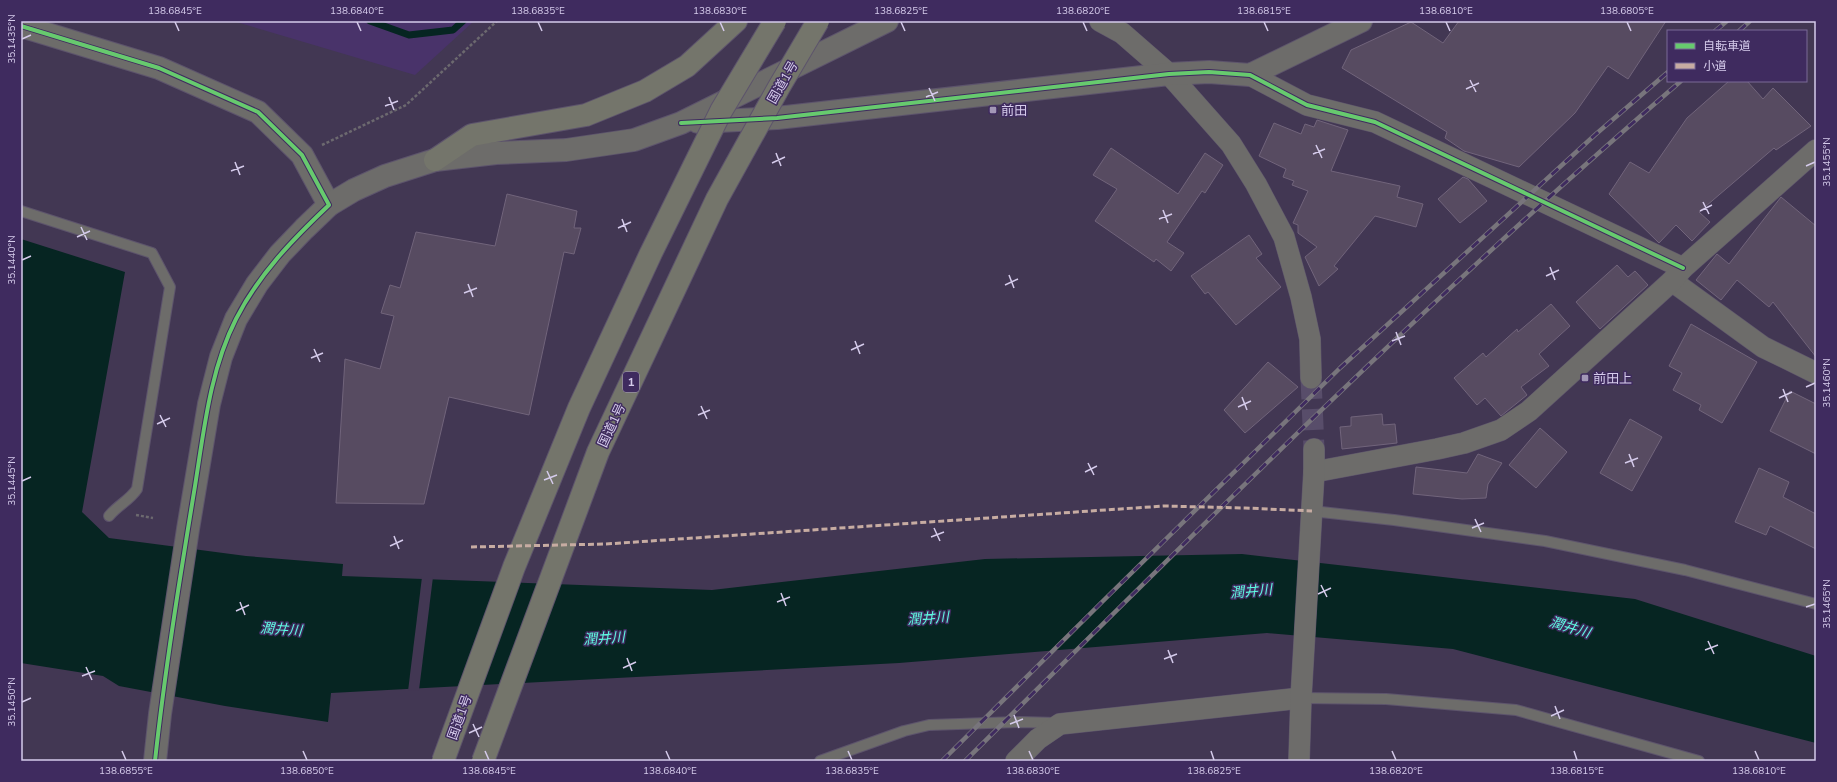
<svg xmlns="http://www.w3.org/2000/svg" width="1837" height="782" font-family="'Nunito Sans','Noto Sans JP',sans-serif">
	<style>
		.built { fill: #49336a }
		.water { fill: #062522 }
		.pier { fill: #423753 }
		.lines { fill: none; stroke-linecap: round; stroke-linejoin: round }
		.stream { stroke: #062522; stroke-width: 7 }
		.building { fill: #574b61; stroke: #71647b }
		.minor-tunnel { stroke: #584d6a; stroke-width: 21; stroke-dasharray: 21 10; stroke-linecap: butt }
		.service-casing { stroke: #5d546c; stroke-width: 12 }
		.minor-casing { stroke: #5d546c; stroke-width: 22 }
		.tertiary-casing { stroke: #5d546c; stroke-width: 24 }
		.trunk-casing { stroke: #5d546c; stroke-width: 24 }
		.path { stroke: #6c696f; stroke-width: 2.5; stroke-dasharray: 3 2; stroke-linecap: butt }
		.service { stroke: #6d6c6a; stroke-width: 10 }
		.minor { stroke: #6d6c6a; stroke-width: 21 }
		.tertiary { stroke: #6d6c6a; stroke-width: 22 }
		.trunk { stroke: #74756b; stroke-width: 22 }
		.rail-casing { stroke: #78757c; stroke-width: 4.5 }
		.rail { stroke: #3f2b5f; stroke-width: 3; stroke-dasharray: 9; stroke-linecap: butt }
		.trunk-bridge-casing { stroke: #5d546c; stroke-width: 24; stroke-linecap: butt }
		.trunk-bridge { stroke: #74756b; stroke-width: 22 }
		.quiet { stroke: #c7aca2; stroke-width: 3; stroke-dasharray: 6 3; stroke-linecap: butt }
		.cycleway-casing { stroke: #3f2b5f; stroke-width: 6 }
		.cycleway { stroke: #67ca6e; stroke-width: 4 }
		.ticks { fill: none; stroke: #d5cbeb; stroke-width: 1.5 }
		.poi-dot { fill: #a297b6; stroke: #3f2b5f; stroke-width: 1.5 }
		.labels { text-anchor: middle; stroke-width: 3; stroke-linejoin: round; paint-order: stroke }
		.shield { fill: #3f2b5f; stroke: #a89bc1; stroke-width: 1 }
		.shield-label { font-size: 12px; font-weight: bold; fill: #d5cbeb }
		.street-label { font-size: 13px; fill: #d5cbeb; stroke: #3f2b5f }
		.poi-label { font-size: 13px; fill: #d5cbeb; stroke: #3f2b5f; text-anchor: start }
		.water-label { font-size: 14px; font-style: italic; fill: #5efae0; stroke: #3f2b5f }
		.neatline { fill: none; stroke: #d5cbeb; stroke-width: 1.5 }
		.ticks-label { font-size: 10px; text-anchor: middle; fill: #d5cbeb }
	</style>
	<rect width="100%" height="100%" fill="#423753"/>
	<!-- built -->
	<path class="built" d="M 233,21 L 474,21 L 415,75 Z"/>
	<!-- water -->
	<path class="water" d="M 21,239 L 125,272 L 82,512 L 109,538 L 246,556 L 343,564 L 342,576 L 712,590 L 985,559 L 1242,554 L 1635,599 L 1816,656 L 1816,743 L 1453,649 L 1267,633 L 899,663 L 331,693 L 328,722 L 225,706 L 119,686 L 103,676 L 21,663 Z"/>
	<!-- pier -->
	<path class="pier" d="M 422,577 L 433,577 L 419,690 L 408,691 Z"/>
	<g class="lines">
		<!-- stream -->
		<path class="stream" d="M 370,21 L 409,35 L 453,30 L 463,21"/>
	</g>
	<!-- building -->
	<g class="building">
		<path d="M 1459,21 L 1666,21 L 1628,79 L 1608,66 L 1575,113 L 1519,167 L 1464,151 L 1445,138 L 1447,132 L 1342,68 L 1351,50 L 1411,22 L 1443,43 Z"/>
		<path d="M 1729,81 L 1747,81 L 1763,99 L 1773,88 L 1811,126 L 1776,150 L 1774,148 L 1699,212 L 1710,222 L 1692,241 L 1676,225 L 1659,243 L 1609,194 L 1630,162 L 1649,173 L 1687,118 Z"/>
		<path d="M 1317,120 L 1348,130 L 1331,171 L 1400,186 L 1397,197 L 1423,204 L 1416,227 L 1375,216 L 1334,266 L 1338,269 L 1319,286 L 1305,257 L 1317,247 L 1298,233 L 1298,225 L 1293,223 L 1308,191 L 1292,185 L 1294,181 L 1283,177 L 1286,169 L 1259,156 L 1274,123 L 1301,134 L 1305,124 L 1314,127 Z"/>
		<path d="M 1111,148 L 1178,194 L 1205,153 L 1223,165 L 1205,193 L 1202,191 L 1167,242 L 1184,253 L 1171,271 L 1156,259 L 1154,262 L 1095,221 L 1117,189 L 1093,175 Z"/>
		<path d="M 1463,177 L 1468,179 L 1487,201 L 1460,223 L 1438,199 Z"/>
		<path d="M 507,194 L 577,211 L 574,228 L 581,228 L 574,254 L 564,252 L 529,415 L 449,397 L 424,504 L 336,503 L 345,359 L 380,369 L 394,316 L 381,313 L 390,285 L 400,288 L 416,232 L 495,246 Z"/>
		<path d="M 1781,197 L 1816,226 L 1816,357 L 1773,302 L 1769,307 L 1737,280 L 1721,300 L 1696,280 L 1717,254 L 1729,264 Z"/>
		<path d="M 1249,235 L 1262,254 L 1256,258 L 1281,287 L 1236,325 L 1208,292 L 1205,294 L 1191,276 Z"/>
		<path d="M 1617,265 L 1628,277 L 1635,271 L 1648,285 L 1600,329 L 1576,302 Z"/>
		<path d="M 1551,304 L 1570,326 L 1539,354 L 1549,366 L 1521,387 L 1527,395 L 1501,416 L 1485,398 L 1477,405 L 1454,378 L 1483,353 L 1486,357 L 1517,329 L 1518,332 Z"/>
		<path d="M 1691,324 L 1757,362 L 1722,423 L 1699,410 L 1701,405 L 1673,390 L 1682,373 L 1669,366 Z"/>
		<path d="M 1268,362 L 1298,387 L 1245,433 L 1224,410 Z"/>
		<path d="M 1790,391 L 1816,404 L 1816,454 L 1770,431 Z"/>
		<path d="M 1382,414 L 1383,425 L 1395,424 L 1397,443 L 1342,449 L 1340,427 L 1351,426 L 1351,417 Z"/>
		<path d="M 1630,419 L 1662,437 L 1632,491 L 1600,473 Z"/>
		<path d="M 1540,428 L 1567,452 L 1536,488 L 1509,465 Z"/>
		<path d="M 1478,454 L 1502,463 L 1488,484 L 1486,498 L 1462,499 L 1413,494 L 1416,467 L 1467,473 Z"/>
		<path d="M 1759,468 L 1789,482 L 1783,497 L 1816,514 L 1816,549 L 1770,526 L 1766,535 L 1735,522 Z"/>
	</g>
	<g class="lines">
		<!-- minor-tunnel -->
		<path class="minor-tunnel" d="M 1311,378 L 1314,449"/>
		<defs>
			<g id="service">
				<path d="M 21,211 L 152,253 L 170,287 L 137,489 C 130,500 118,505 109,516"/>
				<path d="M 1312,511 L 1394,520 L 1545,541 L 1685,570 L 1816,604"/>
				<path d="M 1301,698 L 1386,699 L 1516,710 L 1699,761"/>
				<path d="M 820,761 L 904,731 L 929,725 L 1020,722 L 1056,723"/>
			</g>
			<g id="minor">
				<path d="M 1100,21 L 1122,33 L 1169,74 L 1231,144 L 1256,184 L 1284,237 L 1301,297 L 1310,339 L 1311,378"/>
				<path d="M 1250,75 L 1307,105 L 1375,122 L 1683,268"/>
				<path d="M 1672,281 L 1763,347 L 1816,373"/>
				<path d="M 1314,472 L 1437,449 L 1464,443 L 1501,430 L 1529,411 L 1672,281 L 1683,268 L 1816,150"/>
				<path d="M 1016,761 L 1038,739 L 1060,724 L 1301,698"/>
				<path d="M 1299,761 L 1301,698 L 1314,472 L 1314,449"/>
			</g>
			<g id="tertiary">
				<path d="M 21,26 L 159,68 L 258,112 L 302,155 L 329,205"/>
				<path d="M 698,122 L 777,118 L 1169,74 L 1209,72 L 1250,75 L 1361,21"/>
				<path d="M 155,761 L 160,714 L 188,529 L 209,404 L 221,357 L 236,319 L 257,284 L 280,254 L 304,229 L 329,205 L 354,190 L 385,176 L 435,160 L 496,153 L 566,150 L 634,140 L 681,123 L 887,21"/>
			</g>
			<path id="trunk" d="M 435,160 L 472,135 L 586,115 L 645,91 L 687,66 L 736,21"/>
		</defs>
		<!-- service casing -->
		<use href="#service" class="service-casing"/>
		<!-- minor casing -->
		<use href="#minor" class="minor-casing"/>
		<!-- tertiary casing -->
		<use href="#tertiary" class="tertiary-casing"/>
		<!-- trunk casing -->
		<use href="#trunk" class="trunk-casing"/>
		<!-- path -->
		<g class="path">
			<path d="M 322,145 L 406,105 L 497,21"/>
			<path d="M 136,515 L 153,518"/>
		</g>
		<!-- service -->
		<use href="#service" class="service"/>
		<!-- minor -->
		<use href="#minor" class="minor"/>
		<!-- tertiary -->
		<use href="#tertiary" class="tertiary"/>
		<!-- trunk -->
		<use href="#trunk" class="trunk"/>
		<defs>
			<g id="rail">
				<path d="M 1715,31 L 1727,21"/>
				<path d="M 1739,31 L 1750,21"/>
				<path d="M 942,761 L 1103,601 L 1340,368 L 1596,134 L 1668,72"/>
				<path d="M 965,761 C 1198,529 1431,296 1681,81"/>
			</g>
		</defs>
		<!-- rail casing -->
		<use href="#rail" class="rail-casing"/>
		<!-- rail -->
		<use href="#rail" class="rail"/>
		<defs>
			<g id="trunk-bridge">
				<path d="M 443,761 L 514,567 L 579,408 L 651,253 L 721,111 L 775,21"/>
				<path d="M 483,761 L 598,452 L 717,199 L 779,87 L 818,21"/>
			</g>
		</defs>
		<!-- trunk-bridge casing -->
		<use href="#trunk-bridge" class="trunk-bridge-casing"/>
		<!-- trunk-bridge -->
		<use href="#trunk-bridge" class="trunk-bridge"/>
		<!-- quiet -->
		<path class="quiet" d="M 471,547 L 606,544 L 1164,506 L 1245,508 L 1312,511"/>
		<defs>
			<g id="cycleway">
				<path d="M 21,26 L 159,68 L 258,112 L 302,155 L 329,205 C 293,239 259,274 236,319 C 210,370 204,430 195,486 C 180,577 165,669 155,761"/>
				<path d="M 681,123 L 777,118 L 1169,74 L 1209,72 L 1250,75 L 1307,105 L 1375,122 L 1683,268"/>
			</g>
		</defs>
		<!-- cycleway casing -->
		<use href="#cycleway" class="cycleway-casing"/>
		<!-- cycleway -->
		<use href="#cycleway" class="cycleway"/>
	</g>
	<!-- ticks -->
	<path class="ticks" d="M 175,22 L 179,31M 357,22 L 361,31M 538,22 L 542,31M 720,22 L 724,31M 901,22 L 905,31M 1083,22 L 1087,31M 1264,22 L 1268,31M 1446,22 L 1450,31M 1627,22 L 1631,31M 22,39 L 31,35M 1470,80 L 1476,92M 929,88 L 935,101M 1466,89 L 1479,83M 389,97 L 394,110M 926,97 L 938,92M 385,106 L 398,101M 1316,145 L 1322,158M 776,153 L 781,166M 1313,154 L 1325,149M 235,162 L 240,175M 772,163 L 785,157M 1806,166 L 1815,162M 231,171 L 244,166M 1703,202 L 1709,214M 1163,210 L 1168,223M 1700,211 L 1712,205M 622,219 L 627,232M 1159,219 L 1172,214M 81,227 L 87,240M 618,228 L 631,222M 77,237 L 90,231M 22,260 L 31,256M 1550,267 L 1555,280M 1009,275 L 1014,288M 1546,276 L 1559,270M 468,284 L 473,297M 1005,285 L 1018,279M 464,293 L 477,288M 1396,332 L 1401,345M 855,341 L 860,354M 1392,341 L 1405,336M 314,349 L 320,362M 851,350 L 864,344M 311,358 L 323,353M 1806,387 L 1815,383M 1783,389 L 1788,402M 1242,397 L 1247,410M 1779,398 L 1792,392M 701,406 L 707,419M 1238,407 L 1251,401M 160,415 L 166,427M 698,415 L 710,410M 157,424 L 170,418M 1629,454 L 1634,467M 1088,463 L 1094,475M 1625,463 L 1638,458M 547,471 L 553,484M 1085,472 L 1097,466M 544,480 L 557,475M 22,481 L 31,477M 1475,519 L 1481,532M 934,528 L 940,541M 1472,528 L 1484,523M 394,536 L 399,549M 931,537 L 944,532M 390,546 L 403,540M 1321,585 L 1327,597M 781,593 L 786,606M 1318,594 L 1331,588M 240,602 L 245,615M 777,602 L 790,597M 1806,607 L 1815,604M 236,611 L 249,605M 1708,641 L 1714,654M 1168,650 L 1173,663M 1705,650 L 1718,645M 627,658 L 632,671M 1164,659 L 1177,654M 86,667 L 92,680M 623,668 L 636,662M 82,676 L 95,671M 22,702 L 31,698M 1555,706 L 1560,719M 1014,715 L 1019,728M 1551,716 L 1564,710M 473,724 L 479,737M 1010,724 L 1023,719M 469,733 L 482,727M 122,751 L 126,760M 303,751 L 307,760M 485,751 L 489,760M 666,751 L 670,760M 848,751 L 852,760M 1029,751 L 1033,760M 1211,751 L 1214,760M 1392,751 L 1396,760M 1574,751 L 1577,760M 1755,751 L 1759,760"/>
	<!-- markers -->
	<g class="poi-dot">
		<rect x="989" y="106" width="8" height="8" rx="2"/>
		<rect x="1581" y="374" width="8" height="8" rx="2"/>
	</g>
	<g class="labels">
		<!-- shield labels -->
		<rect class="shield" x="623" y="372" width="16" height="20" rx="3"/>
		<g class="shield-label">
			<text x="631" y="386">1</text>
		</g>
		<!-- street labels -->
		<g class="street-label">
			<text transform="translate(782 82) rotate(-60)" y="5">国道1号</text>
			<text transform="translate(611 425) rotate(-65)" y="5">国道1号</text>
			<text transform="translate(459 717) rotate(-70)" y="5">国道1号</text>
		</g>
		<!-- poi labels -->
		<g class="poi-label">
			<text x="1001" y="115">前田</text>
			<text x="1593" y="383">前田上</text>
		</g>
		<!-- water labels -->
		<g class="water-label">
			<text transform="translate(1251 591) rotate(-5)" y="5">潤井川</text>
			<text transform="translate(928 618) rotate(-4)" y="5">潤井川</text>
			<text transform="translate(1570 627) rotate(17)" y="5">潤井川</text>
			<text transform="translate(281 629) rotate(4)" y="5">潤井川</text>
			<text transform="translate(604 638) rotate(-4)" y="5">潤井川</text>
		</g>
	</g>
	<!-- border -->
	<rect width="1837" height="782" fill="none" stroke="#3f2b5f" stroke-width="44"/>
	<!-- legend -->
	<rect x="1667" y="30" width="140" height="52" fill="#3f2b5f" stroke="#7b6b97"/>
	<rect x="1675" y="43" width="20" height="6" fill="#67ca6e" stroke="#7b6b97"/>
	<text x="1703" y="50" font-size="12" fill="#d5cbeb">自転車道</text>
	<rect x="1675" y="63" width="20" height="6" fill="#c7aca2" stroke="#7b6b97"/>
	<text x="1703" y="70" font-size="12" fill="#d5cbeb">小道</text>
	<rect x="22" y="22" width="1793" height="738" class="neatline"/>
	<g class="ticks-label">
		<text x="175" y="14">138.6845°E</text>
		<text x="357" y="14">138.6840°E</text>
		<text x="538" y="14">138.6835°E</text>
		<text x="720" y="14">138.6830°E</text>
		<text x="901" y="14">138.6825°E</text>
		<text x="1083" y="14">138.6820°E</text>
		<text x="1264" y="14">138.6815°E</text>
		<text x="1446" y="14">138.6810°E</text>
		<text x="1627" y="14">138.6805°E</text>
		<text transform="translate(11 39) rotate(-90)" y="4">35.1435°N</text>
		<text transform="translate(1826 162) rotate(-90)" y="4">35.1455°N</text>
		<text transform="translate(11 260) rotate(-90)" y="4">35.1440°N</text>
		<text transform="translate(1826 383) rotate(-90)" y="4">35.1460°N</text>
		<text transform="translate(11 481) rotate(-90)" y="4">35.1445°N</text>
		<text transform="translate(1826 604) rotate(-90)" y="4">35.1465°N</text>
		<text transform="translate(11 702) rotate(-90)" y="4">35.1450°N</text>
		<text x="126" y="774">138.6855°E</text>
		<text x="307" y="774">138.6850°E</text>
		<text x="489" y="774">138.6845°E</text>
		<text x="670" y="774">138.6840°E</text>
		<text x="852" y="774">138.6835°E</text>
		<text x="1033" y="774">138.6830°E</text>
		<text x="1214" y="774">138.6825°E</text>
		<text x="1396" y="774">138.6820°E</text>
		<text x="1577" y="774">138.6815°E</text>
		<text x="1759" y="774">138.6810°E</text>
	</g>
</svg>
